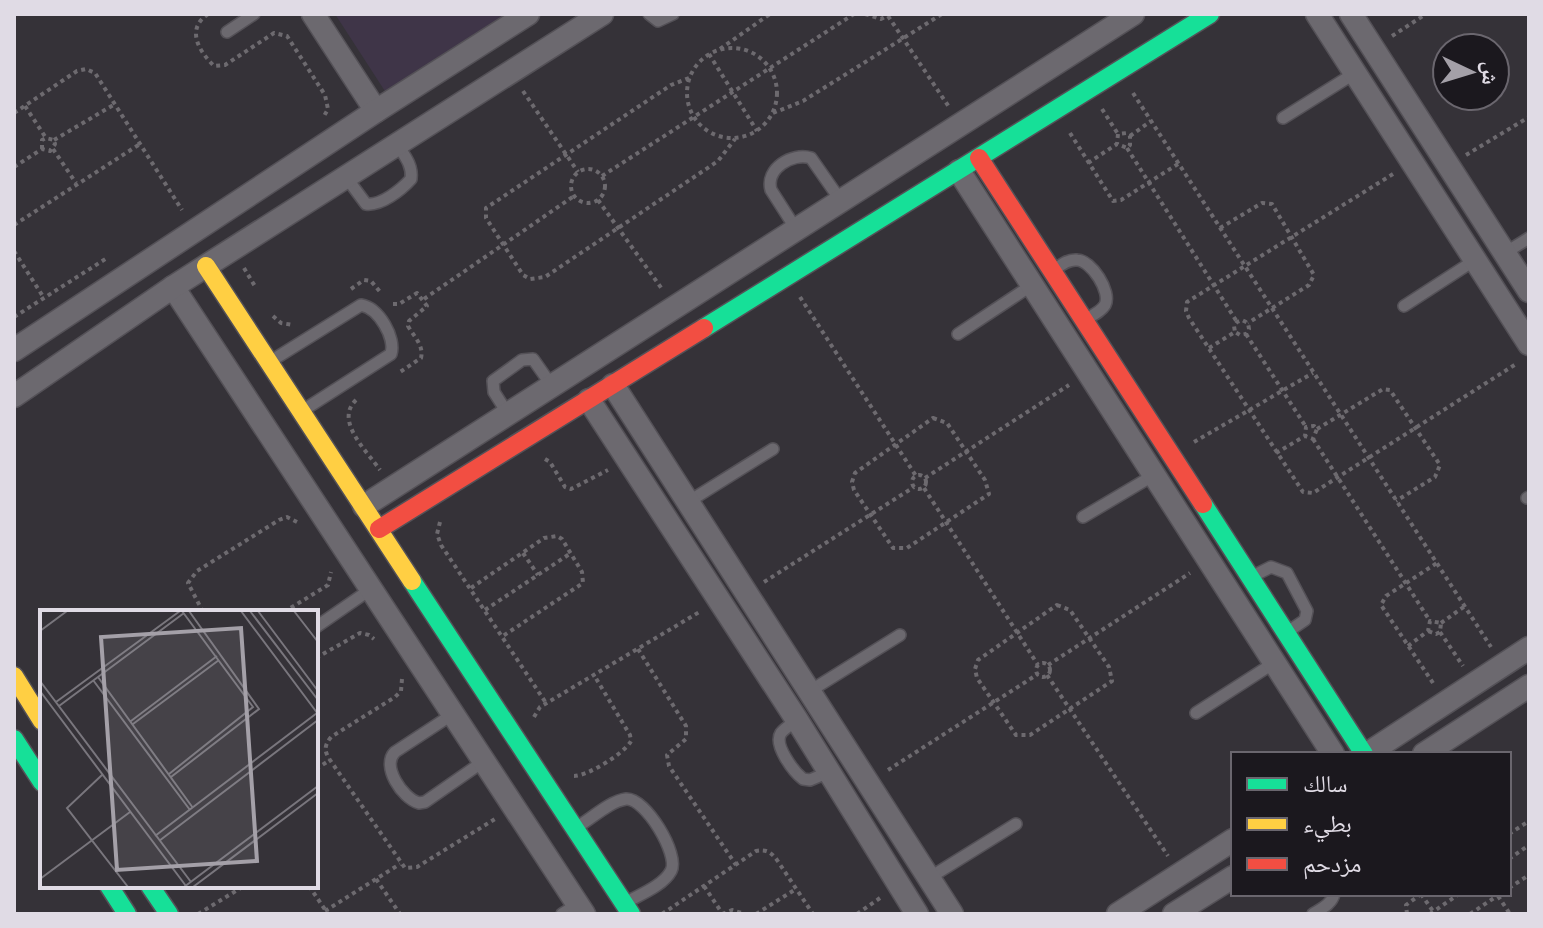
<svg xmlns="http://www.w3.org/2000/svg" width="1543" height="928" font-family="Inter,'Noto Naskh Arabic',sans-serif">
	<style>
		.built { fill: #3f3548 }
		.lines { fill: none; stroke-linecap: round; stroke-linejoin: round }
		.lane-casing { stroke: #545157; stroke-width: 14 }
		.street-casing { stroke: #545157; stroke-width: 25 }
		.fast-casing { stroke: #545157; stroke-width: 21 }
		.slow-casing { stroke: #545157; stroke-width: 21 }
		.jam-casing { stroke: #545157; stroke-width: 21 }
		.path { stroke: #6d6a6f; stroke-width: 4; stroke-dasharray: 4 4; stroke-linecap: butt }
		.lane { stroke: #6c696f; stroke-width: 11 }
		.street { stroke: #6c696f; stroke-width: 22 }
		.fast { stroke: #16e098; stroke-width: 18 }
		.slow { stroke: #ffcf43; stroke-width: 18 }
		.jam { stroke: #f24e42; stroke-width: 18 }
		.inset-road { fill: none; stroke: #79767d; stroke-width: 2 }
		.view { fill: #a4a0a8; fill-opacity: 0.15; stroke: #a4a0a8; stroke-width: 4 }
		.inset-edge { fill: none; stroke: #e0dbe5; stroke-width: 4 }
	</style>
	<rect width="100%" height="100%" fill="#353238"/>
	<!-- built -->
	<path class="built" d="M 335,14 L 531,14 L 392,102 Z"/>
	<g class="lines">
		<defs>
			<g id="lane">
				<path d="M 649,14 L 658,21 L 673,14"/>
				<path d="M 227,32 L 254,14"/>
				<path d="M 1283,118 L 1355,73"/>
				<path d="M 346,177 L 366,204 C 381,206 401,190 411,179 C 413,165 404,155 397,144"/>
				<path d="M 796,229 L 771,190 C 765,169 792,152 811,158 L 841,201"/>
				<path d="M 1505,253 L 1529,238"/>
				<path d="M 1054,270 C 1061,265 1068,259 1077,260 C 1091,260 1112,292 1105,305 C 1101,312 1091,316 1084,320"/>
				<path d="M 1404,306 L 1475,260"/>
				<path d="M 958,334 L 1032,285"/>
				<path d="M 271,361 L 361,305 C 379,308 396,338 391,354 L 302,411"/>
				<path d="M 508,414 L 494,392 L 493,381 L 522,360 L 533,359 L 552,386"/>
				<path d="M 1527,498 L 1529,497"/>
				<path d="M 688,502 L 773,449"/>
				<path d="M 1083,517 L 1154,475"/>
				<path d="M 1251,577 L 1271,567 L 1287,573 L 1307,611 L 1305,620 L 1286,633"/>
				<path d="M 316,627 L 371,589"/>
				<path d="M 810,691 L 900,635"/>
				<path d="M 1196,713 L 1274,663"/>
				<path d="M 453,714 L 395,752 C 381,766 402,798 419,803 L 425,802 L 484,761"/>
				<path d="M 797,720 C 792,724 785,728 781,733 C 773,745 794,772 803,779 L 810,780 L 829,772"/>
				<path d="M 577,827 C 591,819 610,801 626,799 C 645,797 680,855 671,871 C 663,886 639,895 625,903"/>
				<path d="M 929,878 L 1016,824"/>
				<path d="M 562,914 L 578,904"/>
				<path d="M 1313,914 C 1321,909 1332,904 1334,894"/>
			</g>
			<g id="street">
				<path d="M 313,14 L 376,111"/>
				<path d="M 1317,14 L 1529,344"/>
				<path d="M 1351,14 L 1529,291"/>
				<path d="M 959,171 L 1333,754"/>
				<path d="M 173,287 L 584,914"/>
				<path d="M 14,350 L 376,111 L 528,14"/>
				<path d="M 613,385 L 952,914"/>
				<path d="M 14,396 L 173,287 L 602,14"/>
				<path d="M 589,400 L 797,720 L 917,914"/>
				<path d="M 364,506 L 1133,14"/>
				<path d="M 1367,754 L 1529,648"/>
				<path d="M 1424,754 L 1529,686"/>
				<path d="M 1118,914 L 1233,840"/>
				<path d="M 1174,914 L 1233,877"/>
			</g>
			<g id="fast">
				<path d="M 704,328 L 1210,14"/>
				<path d="M 1203,504 L 1364,754"/>
				<path d="M 412,581 L 631,914"/>
				<path d="M 14,739 L 42,782"/>
				<path d="M 109,886 L 127,914"/>
				<path d="M 150,886 L 169,914"/>
			</g>
			<g id="slow">
				<path d="M 206,266 L 412,581"/>
				<path d="M 14,676 L 42,721"/>
			</g>
			<g id="jam">
				<path d="M 979,158 L 1203,504"/>
				<path d="M 379,529 L 704,328"/>
			</g>
		</defs>
		<!-- lane casing -->
		<use href="#lane" class="lane-casing"/>
		<!-- street casing -->
		<use href="#street" class="street-casing"/>
		<!-- fast casing -->
		<use href="#fast" class="fast-casing"/>
		<!-- slow casing -->
		<use href="#slow" class="slow-casing"/>
		<!-- jam casing -->
		<use href="#jam" class="jam-casing"/>
		<!-- path -->
		<g class="path">
			<path d="M 208,14 C 186,29 198,50 214,66 L 225,65 L 274,33 L 287,36 L 325,95 L 328,109 L 324,116"/>
			<path d="M 865,14 L 881,19 L 890,14"/>
			<path d="M 888,16 L 949,107"/>
			<path d="M 1392,36 L 1426,14"/>
			<circle cx="732" cy="93" r="45"/>
			<path d="M 720,49 L 770,14"/>
			<path d="M 709,54 L 757,131"/>
			<path d="M 689,78 L 671,85 L 486,208 L 486,218 L 523,275 L 530,279 L 545,277 L 718,161 L 735,139"/>
			<path d="M 523,91 L 578,172"/>
			<path d="M 1133,93 L 1491,647"/>
			<path d="M 25,106 L 46,138"/>
			<path d="M 1102,109 L 1118,134"/>
			<path d="M 14,113 L 77,71 L 86,69 L 95,73 L 182,210"/>
			<path d="M 773,113 L 803,101 L 942,14"/>
			<path d="M 1070,133 L 1113,201 L 1121,200 L 1178,164"/>
			<path d="M 1130,136 L 1151,121"/>
			<path d="M 54,140 L 115,104"/>
			<path d="M 1127,148 L 1237,322"/>
			<path d="M 53,149 L 76,183"/>
			<path d="M 1466,155 L 1529,117"/>
			<path d="M 1088,163 L 1117,144 L 1127,148 L 1130,145 L 1130,136 L 1127,133 L 1118,134 L 1117,144"/>
			<path d="M 14,167 L 42,149 L 50,151 L 55,144 L 54,140 L 46,138 L 42,140 L 42,149"/>
			<circle cx="588" cy="186" r="17"/>
			<path d="M 1393,174 L 1187,302 L 1186,311 L 1189,318 L 1303,492 L 1313,493 L 1516,364"/>
			<path d="M 602,176 L 854,14"/>
			<path d="M 598,200 L 662,289"/>
			<path d="M 14,225 L 140,144"/>
			<path d="M 1220,228 L 1262,203 L 1272,204 L 1314,275 L 1309,285 L 1248,323"/>
			<path d="M 14,251 L 44,298"/>
			<path d="M 244,268 L 256,288"/>
			<path d="M 351,289 L 364,280 L 371,281 L 381,293"/>
			<path d="M 800,297 L 916,476"/>
			<path d="M 424,299 L 574,196"/>
			<path d="M 393,304 L 399,304 L 417,293 L 427,306 L 409,321 L 408,326 C 414,337 424,345 421,358 L 400,372"/>
			<path d="M 273,316 L 281,323 L 293,325"/>
			<path d="M 14,317 L 107,258"/>
			<path d="M 1246,334 L 1306,427"/>
			<path d="M 1209,348 L 1235,332 L 1240,335 L 1246,334 L 1249,329 L 1248,323 L 1242,320 L 1237,322 L 1234,326 L 1235,332"/>
			<path d="M 356,400 C 334,421 367,451 380,470"/>
			<path d="M 933,418 L 947,423 L 985,480 L 989,494 L 907,548 L 893,548 L 854,490 L 852,482 L 855,473 Z"/>
			<path d="M 1317,429 L 1383,389 L 1390,390 L 1440,465 L 1435,477 L 1396,501"/>
			<path d="M 1313,439 L 1430,621"/>
			<path d="M 1194,442 L 1313,373"/>
			<path d="M 1276,453 L 1305,436 L 1313,439 L 1317,429 L 1314,426 L 1306,427 L 1305,436"/>
			<path d="M 545,459 L 550,462 L 565,487 L 571,489 L 608,470"/>
			<circle cx="919" cy="482" r="7"/>
			<path d="M 925,478 L 1069,385"/>
			<path d="M 924,488 L 1038,665"/>
			<path d="M 440,522 L 437,534 L 441,545 L 546,703"/>
			<path d="M 523,553 L 538,575"/>
			<path d="M 764,582 L 914,487"/>
			<path d="M 471,588 L 544,538 L 557,536 L 562,539 L 582,572 L 583,583 L 503,636"/>
			<path d="M 1057,605 L 1070,610 L 1109,667 L 1112,681 L 1030,735 L 1016,735 L 977,678 L 975,669 L 978,660 Z"/>
			<path d="M 485,610 L 571,553"/>
			<path d="M 203,612 L 188,583 L 197,571 L 279,520 L 287,517 L 297,522"/>
			<path d="M 284,612 L 328,585 L 331,572"/>
			<path d="M 1441,623 L 1465,606"/>
			<path d="M 1440,632 L 1463,666"/>
			<path d="M 1408,646 L 1428,631 L 1430,621 L 1441,623 L 1440,632 L 1436,634 L 1428,631"/>
			<path d="M 638,649 L 686,726 L 686,739 L 667,755 L 669,766 L 736,865"/>
			<path d="M 316,658 L 360,633 L 369,635 L 374,639"/>
			<circle cx="1043" cy="670" r="7"/>
			<path d="M 1048,665 L 1190,573"/>
			<path d="M 1047,675 L 1168,856"/>
			<path d="M 402,679 L 401,691 L 395,697 L 331,737 C 324,746 324,751 330,760 L 405,868 L 417,867 L 495,819"/>
			<path d="M 1433,683 L 1381,605 L 1386,596 L 1437,563"/>
			<path d="M 534,717 L 540,707 L 701,611"/>
			<path d="M 316,769 L 330,760"/>
			<path d="M 888,770 L 1038,674"/>
			<path d="M 574,776 C 587,776 624,754 631,741 L 630,735 L 594,675"/>
			<path d="M 1509,834 L 1529,821"/>
			<path d="M 1509,859 L 1529,845"/>
			<path d="M 376,879 L 400,914"/>
			<path d="M 309,886 L 328,914"/>
			<path d="M 704,886 L 722,913"/>
			<path d="M 1509,888 L 1529,875"/>
			<path d="M 1421,894 L 1435,914"/>
			<path d="M 1498,896 L 1510,914"/>
			<path d="M 325,911 L 400,864"/>
			<path d="M 198,914 L 244,886"/>
			<path d="M 662,914 L 756,851 C 766,849 771,852 777,860 L 813,914"/>
			<path d="M 722,914 L 732,910 L 745,914"/>
			<path d="M 756,914 L 796,889"/>
			<path d="M 857,914 L 880,898"/>
			<path d="M 1407,914 L 1406,905 L 1421,894"/>
			<path d="M 1430,914 L 1459,894"/>
			<path d="M 1470,914 L 1500,894"/>
		</g>
		<!-- lane -->
		<use href="#lane" class="lane"/>
		<!-- street -->
		<use href="#street" class="street"/>
		<!-- fast -->
		<use href="#fast" class="fast"/>
		<!-- slow -->
		<use href="#slow" class="slow"/>
		<!-- jam -->
		<use href="#jam" class="jam"/>
	</g>
	<!-- overview -->
	<g transform="translate(40 610)">
		<rect width="278" height="278" fill="#353238"/>
		<path class="inset-road" d="M 201,1 L 278,104M 210,1 L 278,90M 218,1 L 278,81M 254,1 L 278,32M 0,21 L 27,1M 58,67 L 153,198M 53,70 L 150,200M 0,71 L 151,272M 0,81 L 146,276M 16,92 L 140,1M 19,96 L 144,3M 91,111 L 177,46M 93,114 L 179,50M 129,164 L 213,97 L 142,1M 62,165 L 27,198 L 88,277M 131,167 L 219,99 L 149,1M 115,226 L 277,103M 119,231 L 278,110M 0,269 L 90,202M 144,277 L 278,176M 153,277 L 278,183"/>
		<path class="view" d="M 201,18 L 217,251 L 77,260 L 61,27 Z"/>
		<rect width="278" height="278" class="inset-edge"/>
	</g>
	<!-- border -->
	<rect width="1543" height="928" fill="none" stroke="#e0dbe5" stroke-width="32"/>
	<!-- legend -->
	<rect x="1231" y="752" width="280" height="144" fill="#1b181e" stroke="#6a666e" stroke-width="2"/>
	<rect x="1247" y="778" width="40" height="12" fill="#16e098" stroke="#6a666e" stroke-width="2"/>
	<text x="1303" y="792" font-size="24" fill="#e0dbe5">سالك</text>
	<rect x="1247" y="818" width="40" height="12" fill="#ffcf43" stroke="#6a666e" stroke-width="2"/>
	<text x="1303" y="832" font-size="24" fill="#e0dbe5">بطيء</text>
	<rect x="1247" y="858" width="40" height="12" fill="#f24e42" stroke="#6a666e" stroke-width="2"/>
	<text x="1303" y="872" font-size="24" fill="#e0dbe5">مزدحم</text>
	<!-- north arrow -->
	<g transform="translate(1471 72) rotate(94)"><circle r="38" fill="#1b181e" stroke="#6a666e" stroke-width="2"/>
	<path d="M0-6L14 30L0 20L-14 30Z" fill="#a4a0a8"/>
	<text y="-12" font-size="22" font-weight="bold" text-anchor="middle" fill="#e0dbe5">ش</text>
	</g>
</svg>
